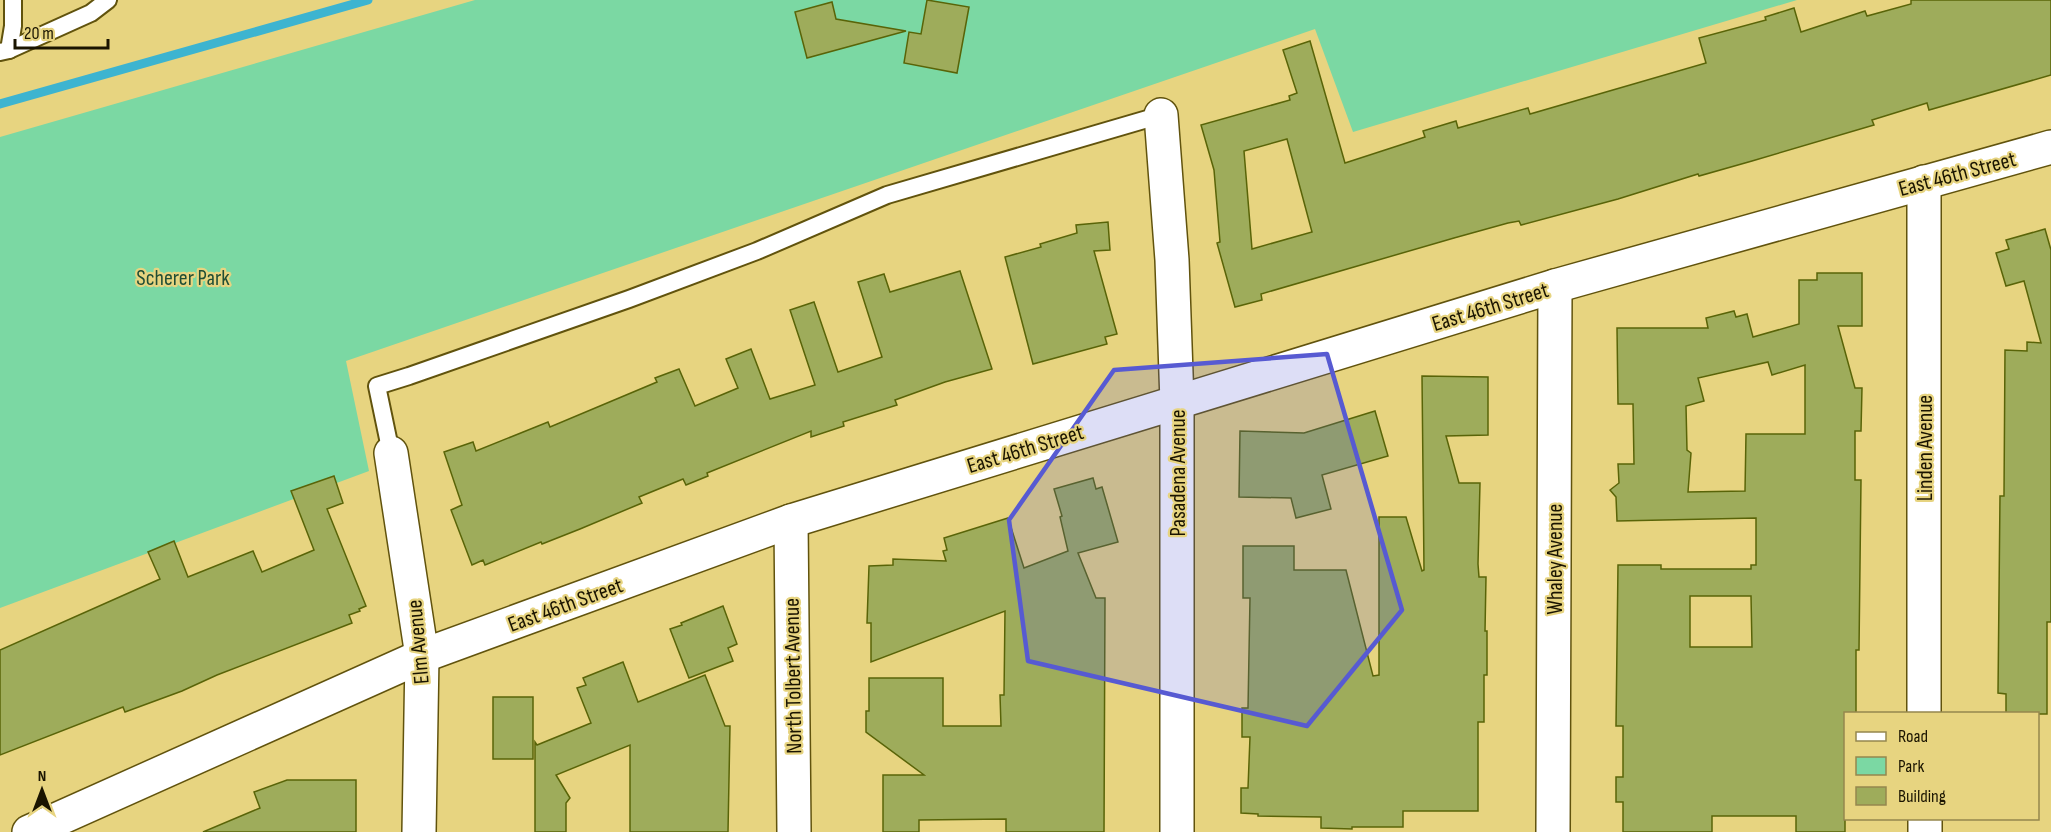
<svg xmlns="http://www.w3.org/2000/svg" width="2051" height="832" font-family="'Sofia Sans Condensed',sans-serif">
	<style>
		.green { fill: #7bd8a3 }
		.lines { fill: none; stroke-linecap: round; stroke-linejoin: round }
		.stream { stroke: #3db4d0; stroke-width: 9 }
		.building { fill: #9eac5b; stroke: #596408; stroke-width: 1.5; fill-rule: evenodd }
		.service-casing { stroke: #61530d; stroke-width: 20 }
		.minor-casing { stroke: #61530d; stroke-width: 36 }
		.service { stroke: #fff; stroke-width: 16 }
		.minor { stroke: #fff; stroke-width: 33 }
		.marked { fill: #575ad2; fill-opacity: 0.2; stroke: #575ad2; stroke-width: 4.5; stroke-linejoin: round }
		.labels { text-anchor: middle; stroke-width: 4.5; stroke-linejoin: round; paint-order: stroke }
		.street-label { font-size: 22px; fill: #1a1400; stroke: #e7d480 }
		.park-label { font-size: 22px; fill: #204e35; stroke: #e7d480 }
	</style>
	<rect width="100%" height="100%" fill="#e7d480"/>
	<!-- green -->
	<path class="green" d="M 475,0 L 1797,0 L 1353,132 L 1315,29 L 346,361 L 369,471 L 0,608 L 0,137 Z"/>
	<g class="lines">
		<!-- stream -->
		<path class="stream" d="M 0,104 L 368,0"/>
	</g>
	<!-- building -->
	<g class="building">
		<path d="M 927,0 L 969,7 L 957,73 L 904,63 L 909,32 L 921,34 Z"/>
		<path d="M 1911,0 L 2051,0 L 2051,75 L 1929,110 L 1927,103 L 1872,120 L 1874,125 L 1752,161 L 1699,176 L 1698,174 L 1618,199 L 1521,225 L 1519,221 L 1508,223 L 1454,238 L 1261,294 L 1262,300 L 1235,307 L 1217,243 L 1220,242 L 1214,170 L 1201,125 L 1290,100 L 1289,96 L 1297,93 L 1283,50 L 1310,41 L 1345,163 L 1425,137 L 1423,131 L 1456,121 L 1458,128 L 1528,108 L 1530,114 L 1706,63 L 1699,38 L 1766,20 L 1765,17 L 1794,8 L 1801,32 L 1865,11 L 1867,16 L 1911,4 ZM 1287,139 L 1312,232 L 1252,249 L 1244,151 Z"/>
		<path d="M 832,2 L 836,19 L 906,31 L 807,58 L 795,12 Z"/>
		<path d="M 1108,222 L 1110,250 L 1094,251 L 1117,334 L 1105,337 L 1107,344 L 1033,364 L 1005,257 L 1041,247 L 1040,244 L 1077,233 L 1076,225 Z"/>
		<path d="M 2045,229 L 2051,250 L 2051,622 L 2047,622 L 2047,714 L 2006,714 L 2006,694 L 1998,693 L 2000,496 L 2004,496 L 2005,350 L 2027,351 L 2027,342 L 2041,343 L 2024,281 L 2006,286 L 1996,253 L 2009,249 L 2006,240 Z"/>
		<path d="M 960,271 L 992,369 L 945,382 L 895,400 L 897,405 L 843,422 L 844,426 L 811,437 L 811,431 L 707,473 L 708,476 L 686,485 L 683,479 L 639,497 L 642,503 L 580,529 L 542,544 L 541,542 L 485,565 L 483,560 L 472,565 L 451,510 L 462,505 L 444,452 L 473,442 L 476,451 L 548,422 L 550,427 L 657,382 L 655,378 L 679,369 L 695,406 L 738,388 L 726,359 L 751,349 L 770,399 L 815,385 L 790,310 L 814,302 L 838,372 L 882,357 L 858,282 L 884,274 L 890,292 Z"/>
		<path d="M 1817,273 L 1862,273 L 1862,326 L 1838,326 L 1855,388 L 1862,388 L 1861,431 L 1855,431 L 1855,480 L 1861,480 L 1859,650 L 1856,650 L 1856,714 L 1845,714 L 1845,832 L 1796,832 L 1796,816 L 1712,816 L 1712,832 L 1623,832 L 1623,802 L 1616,802 L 1616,777 L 1623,777 L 1623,726 L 1616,726 L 1618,565 L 1661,565 L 1661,569 L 1751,569 L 1751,565 L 1756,565 L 1756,518 L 1617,521 L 1616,497 L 1610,490 L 1619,483 L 1618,464 L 1634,464 L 1633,404 L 1618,404 L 1617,328 L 1708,328 L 1706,318 L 1734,311 L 1736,317 L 1747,314 L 1753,337 L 1799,324 L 1799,280 L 1817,280 ZM 1768,362 L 1772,375 L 1805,365 L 1805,434 L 1746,434 L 1745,491 L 1688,492 L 1691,453 L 1687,450 L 1686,406 L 1704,401 L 1698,378 ZM 1690,596 L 1751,596 L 1752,647 L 1690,647 Z"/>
		<path d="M 1422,376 L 1488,377 L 1488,435 L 1446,436 L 1459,483 L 1480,483 L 1478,564 L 1479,577 L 1486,577 L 1485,631 L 1487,631 L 1487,675 L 1484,675 L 1484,722 L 1478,722 L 1478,811 L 1403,811 L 1403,827 L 1352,827 L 1352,829 L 1321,828 L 1321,817 L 1258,816 L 1258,814 L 1241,813 L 1241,788 L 1248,788 L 1250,737 L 1242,737 L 1242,708 L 1248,708 L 1250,598 L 1243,598 L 1243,546 L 1294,546 L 1294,570 L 1346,570 L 1373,676 L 1379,675 L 1379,517 L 1406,517 L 1422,571 L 1424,570 Z"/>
		<path d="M 1375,411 L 1388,456 L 1322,475 L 1331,509 L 1296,518 L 1291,498 L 1239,497 L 1240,431 L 1304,433 Z"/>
		<path d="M 334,476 L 343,503 L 327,509 L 366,606 L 359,609 L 360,611 L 349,615 L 352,623 L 217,675 L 182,691 L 125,712 L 123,707 L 0,755 L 0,650 L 160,579 L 148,552 L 174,541 L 188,577 L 253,551 L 262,572 L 314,550 L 291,491 Z"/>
		<path d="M 1093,478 L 1096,489 L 1102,487 L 1118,542 L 1078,553 L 1096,598 L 1105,598 L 1104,832 L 1006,832 L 1006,819 L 919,820 L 919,832 L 883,832 L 883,775 L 924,775 L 866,732 L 866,711 L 869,711 L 869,678 L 943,678 L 943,726 L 1001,726 L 1000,695 L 1004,695 L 1005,611 L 871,662 L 871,623 L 867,623 L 869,566 L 893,565 L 893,559 L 946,561 L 943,551 L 947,550 L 944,538 L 1008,518 L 1024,568 L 1068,551 L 1060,517 L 1062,516 L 1054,489 Z"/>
		<path d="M 723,606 L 737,644 L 728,648 L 733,661 L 689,678 L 670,629 L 682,625 L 681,623 Z"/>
		<path d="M 623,662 L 638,702 L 705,675 L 725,726 L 730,726 L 728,832 L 630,832 L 630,745 L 556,775 L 570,798 L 566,803 L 566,832 L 535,832 L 535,742 L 537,745 L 591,723 L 577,688 L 586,685 L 583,678 Z"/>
		<rect x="493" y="697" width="40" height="62"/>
		<path d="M 287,780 L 356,780 L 356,832 L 203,832 L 260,808 L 254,792 Z"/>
	</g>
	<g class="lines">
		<defs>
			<g id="service">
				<path d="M 9,50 L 91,13 L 108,0"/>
				<path d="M 0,52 L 9,50 L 13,26 L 13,0"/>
				<path d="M 391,453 L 377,386 L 409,376 L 629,299 L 757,251 L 887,195 L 1161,115"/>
			</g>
			<g id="minor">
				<path d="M 1161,115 L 1172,260 L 1177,402 L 1177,832"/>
				<path d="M 1924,182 L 1924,714"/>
				<path d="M 391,453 L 422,656 L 419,832"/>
				<path d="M 791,521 L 794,832"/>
				<path d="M 1925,818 L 1925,832"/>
				<path d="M 29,832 L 422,656 L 791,521 L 1555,286 L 2051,147"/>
				<path d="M 1553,832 L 1555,286"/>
			</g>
		</defs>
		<!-- service casing -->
		<use href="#service" class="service-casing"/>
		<!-- minor casing -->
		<use href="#minor" class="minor-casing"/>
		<!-- service -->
		<use href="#service" class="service"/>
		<!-- minor -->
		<use href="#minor" class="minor"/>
	</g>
	<!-- marked area -->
	<path class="marked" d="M 1327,354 L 1402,610 L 1307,726 L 1028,661 L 1009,520 L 1114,370 Z"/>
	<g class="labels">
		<!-- street labels -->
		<g class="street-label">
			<text transform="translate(1957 173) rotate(-15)" y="8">East 46th Street</text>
			<text transform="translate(1490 306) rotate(-17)" y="8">East 46th Street</text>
			<text transform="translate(1025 448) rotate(-17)" y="8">East 46th Street</text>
			<text transform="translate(1924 448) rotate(-90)" y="8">Linden Avenue</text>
			<text transform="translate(1177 473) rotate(-90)" y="8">Pasadena Avenue</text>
			<text transform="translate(1554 559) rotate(-90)" y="8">Whaley Avenue</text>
			<text transform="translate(565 604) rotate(-20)" y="8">East 46th Street</text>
			<text transform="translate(417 642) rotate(-95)" y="8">Elm Avenue</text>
			<text transform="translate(792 676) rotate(-91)" y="8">North Tolbert Avenue</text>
		</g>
		<!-- park labels -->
		<g class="park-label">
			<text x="183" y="285">Scherer Park</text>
		</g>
	</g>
	<!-- legend -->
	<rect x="1844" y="712" width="195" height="108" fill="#e7d480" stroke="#95874d" stroke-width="1.5"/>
	<rect x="1856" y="732" width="30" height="9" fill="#ffffff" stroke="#95874d" stroke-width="1.5"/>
	<text x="1898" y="742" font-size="18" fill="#1a1400">Road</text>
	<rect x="1856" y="757" width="30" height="18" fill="#7bd8a3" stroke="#95874d" stroke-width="1.5"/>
	<text x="1898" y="772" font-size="18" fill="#1a1400">Park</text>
	<rect x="1856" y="787" width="30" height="18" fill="#9eac5b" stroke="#95874d" stroke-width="1.5"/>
	<text x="1898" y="802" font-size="18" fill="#1a1400">Building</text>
	<!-- north arrow -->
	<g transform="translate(42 790)" stroke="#e7d480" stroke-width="4.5" paint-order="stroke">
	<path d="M0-4.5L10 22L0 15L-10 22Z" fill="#1a1400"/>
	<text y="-9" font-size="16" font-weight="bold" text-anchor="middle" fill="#1a1400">N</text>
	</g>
	<!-- scale -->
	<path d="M15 39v9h93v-9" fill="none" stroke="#1a1400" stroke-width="3"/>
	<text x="24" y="39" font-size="18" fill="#1a1400" stroke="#e7d480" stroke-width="4.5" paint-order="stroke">20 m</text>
</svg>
